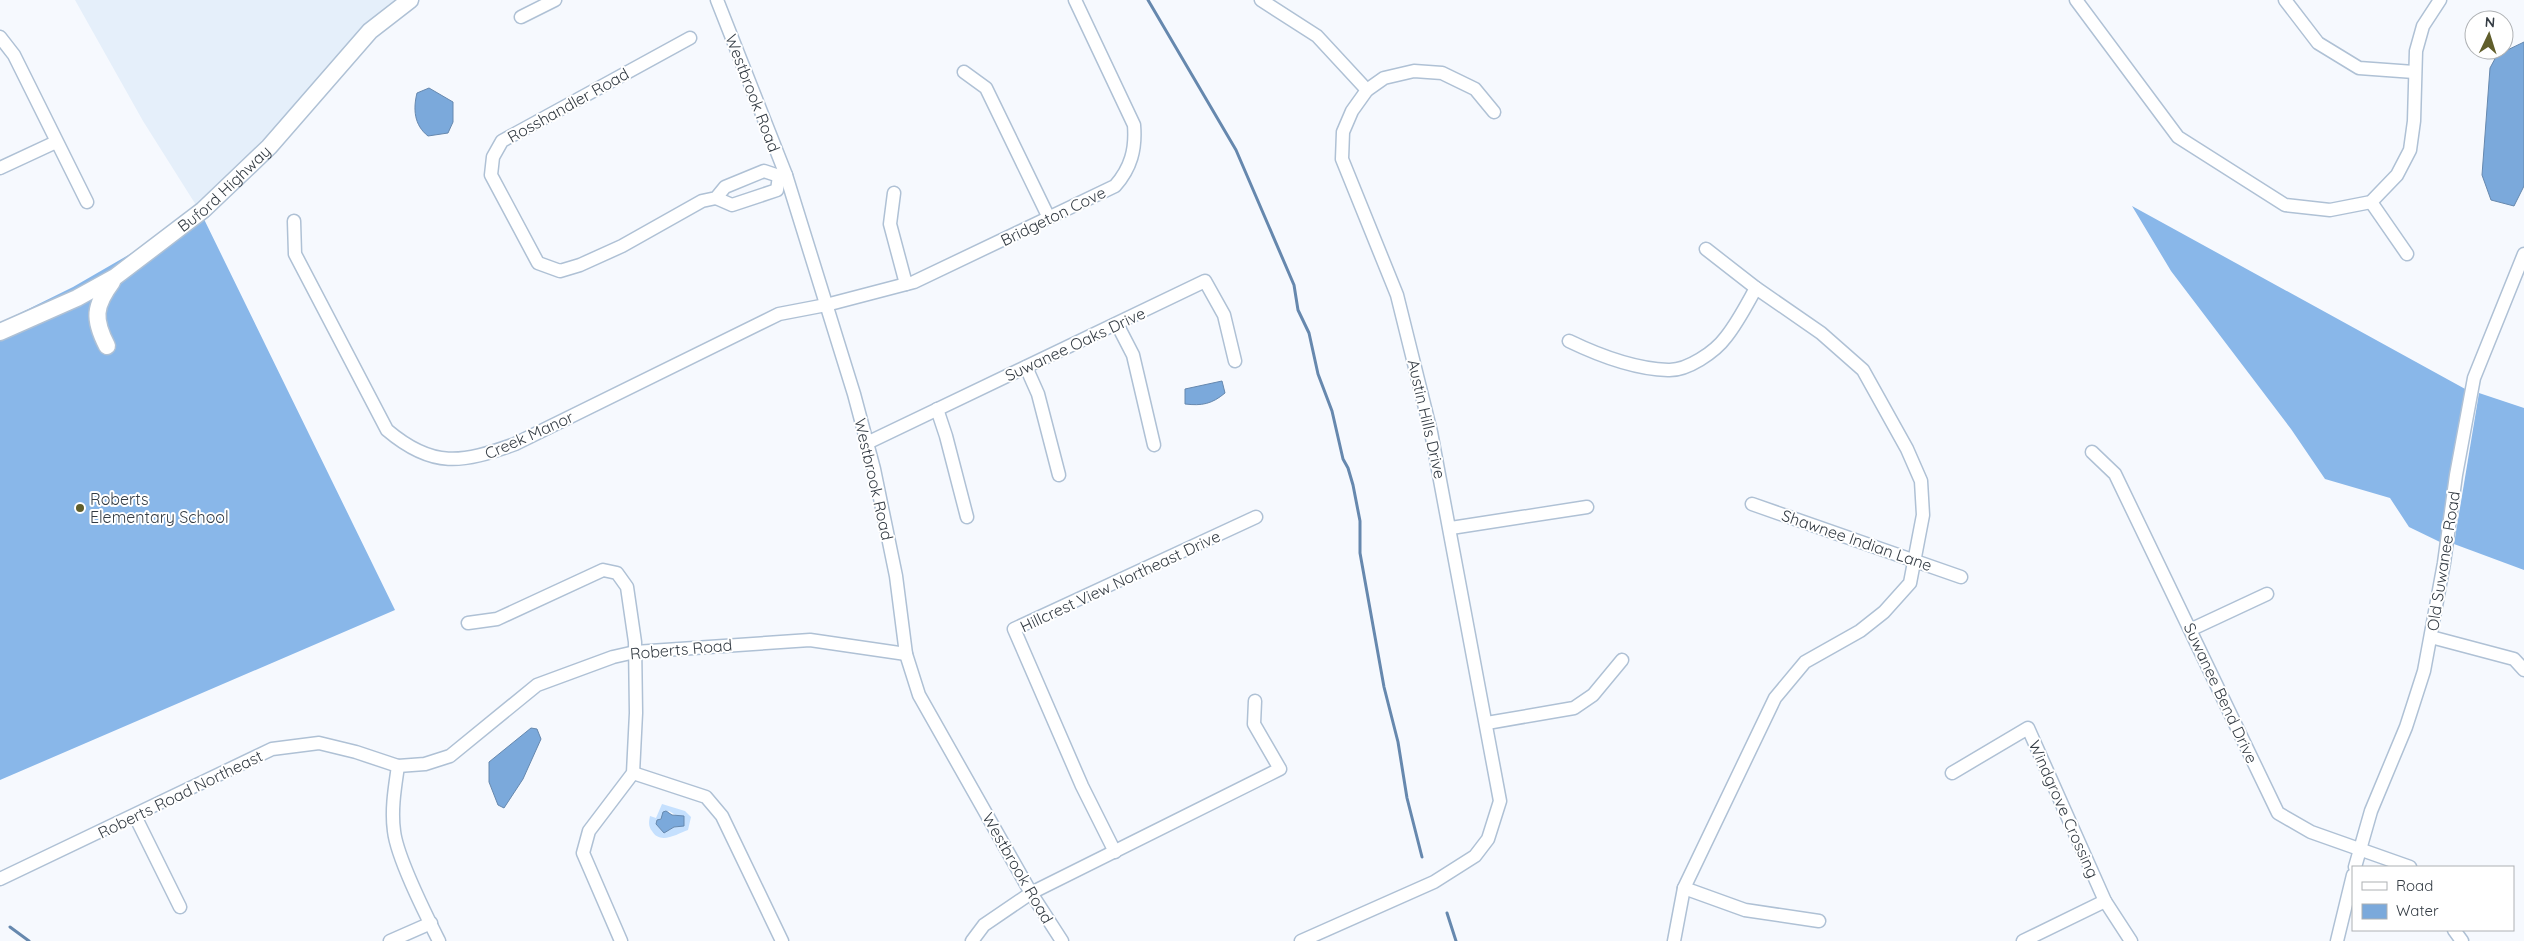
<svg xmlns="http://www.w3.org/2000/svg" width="2524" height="941" font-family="Quicksand,sans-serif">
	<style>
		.built { fill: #e5effa }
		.green { fill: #c5e0fe; fill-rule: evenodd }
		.forest { fill: #89b7e9 }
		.water { fill: #7ba9db; stroke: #6688ae }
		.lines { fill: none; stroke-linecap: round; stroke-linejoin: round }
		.stream { stroke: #6688ae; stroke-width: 3 }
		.minor-casing { stroke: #afc1d5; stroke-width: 15 }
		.major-casing { stroke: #afc1d5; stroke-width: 19 }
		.minor { stroke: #fff; stroke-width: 12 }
		.major { stroke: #fff; stroke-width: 16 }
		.poi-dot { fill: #605e2b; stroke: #fff; stroke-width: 2 }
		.labels { text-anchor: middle; stroke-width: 4; stroke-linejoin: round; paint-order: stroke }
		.street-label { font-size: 16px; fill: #343c44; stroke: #fff }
		.poi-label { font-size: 16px; fill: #343c44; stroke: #fff; text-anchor: start }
	</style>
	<rect width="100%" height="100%" fill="#f6f9fe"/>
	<!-- built -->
	<path class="built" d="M 75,0 L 408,0 L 359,32 L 201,213 L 143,121 Z"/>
	<!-- green -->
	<path class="green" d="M 662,804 L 685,811 L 691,817 L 688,830 C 677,834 660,845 652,831 C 648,826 649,821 650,816 L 656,818 ZM 669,811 L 677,816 L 680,827 L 674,827 L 668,831 L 657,821 Z"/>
	<!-- forest -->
	<g class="forest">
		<path d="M 2132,206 L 2467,390 L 2442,543 L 2409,527 L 2390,498 L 2325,479 L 2291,429 L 2171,271 Z"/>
		<path d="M 201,213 L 395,610 L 0,780 L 0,323 L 73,287 Z"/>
		<path d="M 2479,393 L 2524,408 L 2524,570 L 2454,544 Z"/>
	</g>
	<!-- water -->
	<g class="water">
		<path d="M 2524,42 L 2524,186 L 2514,206 L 2491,200 L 2482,175 L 2490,68 L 2497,55 Z"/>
		<path d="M 429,88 L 453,102 L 453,122 L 448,133 L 428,136 C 414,125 413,109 417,93 Z"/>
		<path d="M 1222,381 L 1225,393 C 1212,404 1202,406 1185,404 L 1185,389 Z"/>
		<path d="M 531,728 L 537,729 L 541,739 L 523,779 L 504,808 L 498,805 L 489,782 L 489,762 Z"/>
		<path d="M 666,811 L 672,815 L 684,816 L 684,826 L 674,827 L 664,833 L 656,824 L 657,820 L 661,819 L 663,812 Z"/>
	</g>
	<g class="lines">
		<!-- stream -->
		<g class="stream">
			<path d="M 1148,0 L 1236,150 L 1294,285 L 1298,310 L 1309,333 L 1318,374 L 1332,411 L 1343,459 L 1348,468 L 1353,485 L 1360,521 L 1360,553 L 1384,687 L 1398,742 L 1407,798 L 1422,857"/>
			<path d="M 1447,913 L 1456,941"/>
			<path d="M 10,927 L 29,941"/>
		</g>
		<defs>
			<g id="minor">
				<path d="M 717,0 L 786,175 L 854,394 L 874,469 L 896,576 L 906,654 L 919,695 L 1031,893 L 1062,941"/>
				<path d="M 1261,0 L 1317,36 L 1367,90"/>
				<path d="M 2076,0 L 2178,137 L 2285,205 L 2330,210 L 2371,202 L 2397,175 L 2410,150 L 2414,121 L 2416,51 L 2423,26 L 2440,0"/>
				<path d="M 2285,0 L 2318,43 L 2359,68 L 2414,72"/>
				<path d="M 521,17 L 555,0"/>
				<path d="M 0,37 L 14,55 L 87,202"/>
				<path d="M 690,38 L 502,141 L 493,157 L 491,175 L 538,263 L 560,271 L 580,265 L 622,246 L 702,201 L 716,198 L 725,187 L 764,171 L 779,176 L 786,175"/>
				<path d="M 964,72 L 986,88 L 1049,218"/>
				<path d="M 0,168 L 56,142"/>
				<path d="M 894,193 L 890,224 L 906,284"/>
				<path d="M 716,198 L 732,205 L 777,190 L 779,176"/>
				<path d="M 2371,202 L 2407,254"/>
				<path d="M 294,221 L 295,254 L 387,430 C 433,469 462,463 515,444 L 779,314 L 826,305 L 914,282 L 1115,186 C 1131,168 1136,149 1134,125 L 1075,0"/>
				<path d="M 1117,324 L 1133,355 L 1154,445"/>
				<path d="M 1569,341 C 1598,355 1635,369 1668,370 C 1687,371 1715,352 1726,337 C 1738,322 1747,304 1756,288"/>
				<path d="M 1026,367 L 1038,394 L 1059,475"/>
				<path d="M 937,409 L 946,436 L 967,517"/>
				<path d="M 867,443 L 1205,281 L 1224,315 L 1235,361"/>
				<path d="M 2092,452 L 2115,474 L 2278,813 L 2311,832 L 2410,867"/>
				<path d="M 1752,504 L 1961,577"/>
				<path d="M 1451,528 L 1587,507"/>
				<path d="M 468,623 L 497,619 L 603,570 L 617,573 L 627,587 L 635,642 L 636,713 L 633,773 L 589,831 L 583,853 L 621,941"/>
				<path d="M 2192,629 L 2267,594"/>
				<path d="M 2431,637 L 2514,659 L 2524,670"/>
				<path d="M 1487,723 L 1574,708 L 1593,695 L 1622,660"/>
				<path d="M 398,766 C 395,787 391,809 394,831 C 397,858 426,915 439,941"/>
				<path d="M 633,773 L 706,797 L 722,816 L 782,941"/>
				<path d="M 1952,773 L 2028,728 L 2105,901 L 2131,941"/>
				<path d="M 135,816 L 180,907"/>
				<path d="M 1115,852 L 1082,786 L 1014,629 L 1256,517"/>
				<path d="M 2355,867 L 2371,811 L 2406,727 L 2424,671 L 2444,563 L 2456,475 L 2474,378 L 2524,254"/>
				<path d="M 0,879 L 272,749 L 319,743 L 356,752 L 398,766 L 425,764 L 450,756 L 537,685 L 613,657 L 635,652 L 810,640 L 906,654"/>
				<path d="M 1684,888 L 1745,910 L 1819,921"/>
				<path d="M 2454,930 L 2462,941"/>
				<path d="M 390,941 L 431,923"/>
				<path d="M 972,941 L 984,925 L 1031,893 L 1280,769 L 1254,724 L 1255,701"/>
				<path d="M 1301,941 L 1434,882 L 1475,856 L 1488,839 L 1500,801 L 1431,432 L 1397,295 L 1342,159 L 1343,132 L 1352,111 L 1367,90 L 1384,78 L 1414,71 L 1442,73 L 1475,89 L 1494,112"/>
				<path d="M 1674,941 L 1684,888 L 1775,698 L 1805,662 L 1860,631 L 1884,612 L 1910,583 L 1923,515 L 1921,481 L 1907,449 L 1863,370 L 1821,333 L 1756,288 L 1706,249"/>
				<path d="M 2023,941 L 2105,901"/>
				<path d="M 2337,941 L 2353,875"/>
			</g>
			<g id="major">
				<path id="s1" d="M 0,332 L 77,298 L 115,277 L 203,210 L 269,147 L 370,31 L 410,0"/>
				<path d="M 107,346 C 93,319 94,306 112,282"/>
			</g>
		</defs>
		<!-- minor casing -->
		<use href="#minor" class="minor-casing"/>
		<!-- major casing -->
		<use href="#major" class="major-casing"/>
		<!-- minor -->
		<use href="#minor" class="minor"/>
		<!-- major -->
		<use href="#major" class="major"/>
	</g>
	<!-- markers -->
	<circle class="poi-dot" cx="80" cy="508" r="5"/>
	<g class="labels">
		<!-- street labels -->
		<g class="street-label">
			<text transform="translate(753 93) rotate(69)" y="6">Westbrook Road</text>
			<text transform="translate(568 105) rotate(-29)" y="6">Rosshandler Road</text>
			<text dy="6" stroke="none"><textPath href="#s1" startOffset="268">Buford Highway</textPath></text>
			<text transform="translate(1053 216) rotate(-26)" y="6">Bridgeton Cove</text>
			<text transform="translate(1075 344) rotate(-25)" y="6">Suwanee Oaks Drive</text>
			<text transform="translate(1427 419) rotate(77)" y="6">Austin Hills Drive</text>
			<text transform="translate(529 435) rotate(-24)" y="6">Creek Manor</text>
			<text transform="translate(874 479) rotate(77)" y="6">Westbrook Road</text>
			<text transform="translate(1857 540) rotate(19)" y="6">Shawnee Indian Lane</text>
			<text transform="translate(2443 561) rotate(-81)" y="6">Old Suwanee Road</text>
			<text transform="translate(1120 581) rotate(-25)" y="6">Hillcrest View Northeast Drive</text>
			<text transform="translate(681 649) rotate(-5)" y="6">Roberts Road</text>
			<text transform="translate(2221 693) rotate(65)" y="6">Suwanee Bend Drive</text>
			<text transform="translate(180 794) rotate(-26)" y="6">Roberts Road Northeast</text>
			<text transform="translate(2064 809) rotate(66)" y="6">Windgrove Crossing</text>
			<text transform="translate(1018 868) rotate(60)" y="6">Westbrook Road</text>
		</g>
		<!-- poi labels -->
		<g class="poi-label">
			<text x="90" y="505">Roberts<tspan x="90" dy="18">Elementary School</tspan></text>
		</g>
	</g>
	<!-- legend -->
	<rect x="2352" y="866" width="162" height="65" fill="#ffffff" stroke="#aeb1b4"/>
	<rect x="2362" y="882" width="25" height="8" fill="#ffffff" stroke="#aeb1b4"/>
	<text x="2396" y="891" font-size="15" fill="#343c44">Road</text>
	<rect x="2362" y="904" width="25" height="15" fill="#7ba9db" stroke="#aeb1b4"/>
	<text x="2396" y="916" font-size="15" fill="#343c44">Water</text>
	<!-- north arrow -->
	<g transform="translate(2489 35) rotate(4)"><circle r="24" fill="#ffffff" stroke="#aeb1b4"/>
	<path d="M0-4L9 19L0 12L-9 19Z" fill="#605e2b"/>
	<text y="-8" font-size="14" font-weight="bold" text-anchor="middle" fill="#343c44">N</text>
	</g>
</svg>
